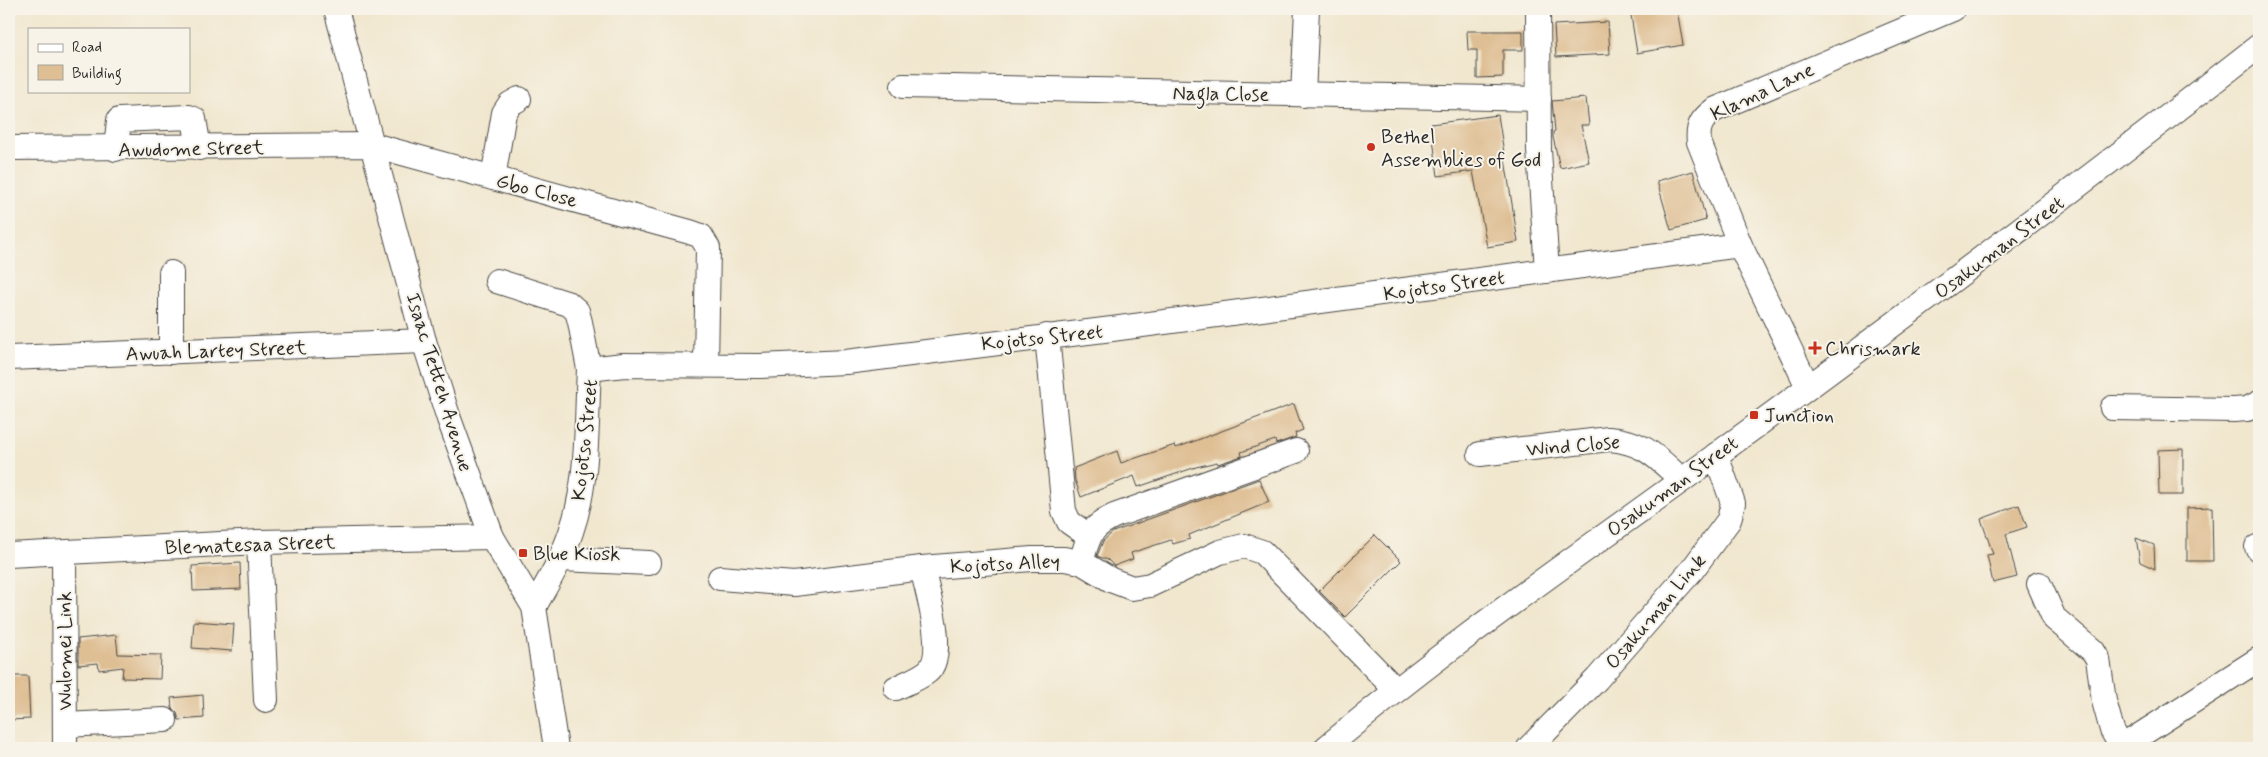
<svg xmlns="http://www.w3.org/2000/svg" width="2268" height="757" font-family="Mynerve,sans-serif">
	<style>
		.building { fill: #debe93 }
		.lines { fill: none; stroke-linecap: round; stroke-linejoin: round }
		.minor-casing { stroke: #494744; stroke-width: 26 }
		.minor { stroke: #fff; stroke-width: 24 }
		.poi-dot { fill: #c8321e; stroke: #f7f3e8; stroke-width: 2 }
		.labels { text-anchor: middle; stroke-width: 4; stroke-linejoin: round; paint-order: stroke }
		.street-label { font-size: 20px; fill: #2b2b2b; stroke: #f7f3e8 }
		.poi-label { font-size: 20px; fill: #2b2b2b; stroke: #f7f3e8; text-anchor: start }
	</style>
	<rect width="100%" height="100%" fill="#f7f3e8"/>
	<filter id="ink" filterUnits="userSpaceOnUse"><feTurbulence type="fractalNoise" baseFrequency=".02" numOctaves="2"/><feDisplacementMap in="SourceGraphic" scale="10" xChannelSelector="R" yChannelSelector="G"/><feConvolveMatrix kernelMatrix="1 2 1 2 8 2 1 2 1" color-interpolation-filters="sRGB"/></filter>
	<filter id="wash" filterUnits="userSpaceOnUse"><feTurbulence type="fractalNoise" baseFrequency=".0096" numOctaves="4" result="noise"/><feDisplacementMap in="SourceGraphic" scale="20" xChannelSelector="R" yChannelSelector="G"/><feGaussianBlur stdDeviation="1.12" result="paint"/><feColorMatrix in="noise" values="0 0 0 0 0 0 0 0 0 0 0 0 0 0 0 0 0 1.4 0 .05"/><feComposite in="paint" operator="in"/></filter>
	<g filter="url(#wash)">
		<rect width="100%" height="100%" fill="#f1e7cf"/>
		<g id="blocks">
			<!-- building -->
			<g class="building">
				<path d="M 1630,9 L 1677,9 L 1683,45 L 1637,53 Z"/>
				<path d="M 1608,22 L 1610,54 L 1556,57 L 1554,25 Z"/>
				<path d="M 1467,31 L 1523,31 L 1523,50 L 1503,50 L 1503,77 L 1477,78 L 1477,50 L 1468,50 Z"/>
				<path d="M 1586,98 L 1589,125 L 1581,125 L 1589,162 L 1560,168 L 1553,137 L 1553,132 L 1555,131 L 1552,101 Z"/>
				<path d="M 1498,115 L 1518,242 L 1487,247 L 1473,171 L 1438,176 L 1431,124 Z"/>
				<path d="M 1693,171 L 1706,220 L 1671,230 L 1657,181 Z"/>
				<path d="M 1294,404 L 1303,430 L 1295,433 L 1296,437 L 1276,444 L 1275,440 L 1241,452 L 1242,456 L 1218,464 L 1217,462 L 1196,467 L 1138,487 L 1134,476 L 1081,497 L 1075,480 L 1074,468 L 1117,451 L 1121,463 L 1175,445 L 1176,448 Z"/>
				<path d="M 2183,449 L 2183,495 L 2159,495 L 2158,450 Z"/>
				<path d="M 1259,479 L 1269,502 L 1189,535 L 1190,539 L 1173,544 L 1171,540 L 1131,553 L 1133,559 L 1114,566 L 1108,560 L 1097,556 L 1103,541 L 1113,532 Z"/>
				<path d="M 2019,505 L 2027,527 L 2006,534 L 2017,577 L 1993,583 L 1987,555 L 1993,554 L 1981,519 Z"/>
				<path d="M 2212,507 L 2213,561 L 2187,561 L 2187,508 Z"/>
				<path d="M 1375,535 L 1401,561 L 1345,617 L 1319,591 Z"/>
				<path d="M 2136,538 L 2154,545 L 2155,569 L 2140,562 Z"/>
				<path d="M 240,563 L 241,589 L 193,591 L 192,566 Z"/>
				<path d="M 194,621 L 234,624 L 232,651 L 192,648 Z"/>
				<path d="M 116,635 L 118,654 L 161,655 L 160,679 L 122,678 L 123,667 L 99,670 L 98,663 L 78,665 L 78,639 Z"/>
				<path d="M 9,676 L 28,676 L 30,719 L 9,720 Z"/>
				<path d="M 203,695 L 204,718 L 179,720 L 177,713 L 172,708 L 171,698 Z"/>
			</g>
		</g>
	</g>
	<g filter="url(#ink)">
		<use href="#blocks" fill-opacity="0" stroke="#494744" stroke-width="1"/>
		<g class="lines">
			<defs>
				<g id="minor">
					<path d="M 336,9 L 424,341 L 449,419 L 492,537 L 534,607 L 556,748"/>
					<path d="M 1538,9 L 1539,150 L 1547,271"/>
					<path d="M 903,86 L 1539,99"/>
					<path d="M 1303,95 L 1307,9"/>
					<path d="M 9,148 L 373,145 L 690,232 L 701,236 L 708,248 L 706,365"/>
					<path d="M 116,149 L 119,120 L 189,117 L 194,119 L 199,148"/>
					<path d="M 493,178 L 504,113 L 510,104 L 519,99"/>
					<path d="M 497,281 L 569,304 L 577,311 L 580,322 L 589,369"/>
					<path d="M 1047,336 L 1064,511 L 1069,522 L 1089,536"/>
					<path d="M 171,352 L 171,273"/>
					<path d="M 9,358 L 424,341"/>
					<path d="M 1808,387 L 1740,245 L 1699,142 C 1697,126 1702,119 1714,110 L 1953,9"/>
					<path d="M 2112,408 L 2234,410 L 2247,409 L 2259,403"/>
					<path d="M 1480,454 L 1609,439 C 1645,442 1656,457 1682,480"/>
					<path d="M 259,542 L 266,700"/>
					<path d="M 2257,547 L 2259,550"/>
					<path d="M 64,553 L 65,748"/>
					<path d="M 9,555 L 259,542 L 492,537"/>
					<path d="M 561,559 L 649,563"/>
					<path d="M 1081,562 C 1089,536 1089,528 1114,516 L 1296,451"/>
					<path d="M 720,578 L 794,584 L 922,568 L 1032,559 L 1064,559 L 1081,562 L 1111,580 L 1132,588 L 1150,585 L 1220,552 L 1244,546 L 1262,552 L 1396,690"/>
					<path d="M 2039,584 L 2054,618 L 2093,651 L 2098,659 L 2104,701 L 2112,730 L 2122,748"/>
					<path d="M 534,607 C 548,582 562,559 571,532 C 589,480 586,423 589,369 L 624,365 L 760,366 L 846,362 L 1112,329 L 1740,245"/>
					<path d="M 896,688 C 906,683 918,679 927,672 C 948,656 927,591 922,568"/>
					<path d="M 65,725 L 165,720"/>
					<path d="M 1326,748 C 1450,643 1584,552 1715,456 C 1898,322 2080,186 2259,46"/>
					<path d="M 1529,748 L 1597,679 L 1692,570 L 1729,520 L 1733,503 L 1716,455"/>
					<path d="M 2120,748 L 2259,659"/>
				</g>
			</defs>
			<!-- minor casing -->
			<use href="#minor" class="minor-casing"/>
			<!-- minor -->
			<use href="#minor" class="minor"/>
		</g>
	</g>
	<!-- markers -->
	<g class="poi-dot">
		<circle cx="1371" cy="147" r="5"/>
		<path d="M1812.5 340.5h5v5h5v5h-5v5h-5v-5h-5v-5h5z"/>
		<rect x="1749" y="410" width="10" height="10" rx="2.5"/>
		<rect x="518" y="548" width="10" height="10" rx="2.5"/>
	</g>
	<g class="labels">
		<!-- street labels -->
		<g class="street-label">
			<text transform="translate(1762 91) rotate(-25)" y="7">Klama Lane</text>
			<text transform="translate(1221 93) rotate(1)" y="7">Nagla Close</text>
			<text transform="translate(191 148) rotate(-1)" y="7">Awudome Street</text>
			<text transform="translate(537 190) rotate(15)" y="7">Gbo Close</text>
			<text transform="translate(1999 247) rotate(-37)" y="7">Osakuman Street</text>
			<text transform="translate(1444 285) rotate(-8)" y="7">Kojotso Street</text>
			<text transform="translate(1042 337) rotate(-6)" y="7">Kojotso Street</text>
			<text transform="translate(216 350) rotate(-2)" y="7">Awuah Lartey Street</text>
			<text transform="translate(440 382) rotate(73)" y="7">Isaac Tetteh Avenue</text>
			<text transform="translate(584 440) rotate(-84)" y="7">Kojotso Street</text>
			<text transform="translate(1573 445) rotate(-5)" y="7">Wind Close</text>
			<text transform="translate(1672 486) rotate(-36)" y="7">Osakuman Street</text>
			<text transform="translate(250 544) rotate(-2)" y="7">Blematesaa Street</text>
			<text transform="translate(1005 563) rotate(-3)" y="7">Kojotso Alley</text>
			<text transform="translate(1655 611) rotate(-50)" y="7">Osakuman Link</text>
			<text transform="translate(64 651) rotate(-90)" y="7">Wulomei Link</text>
		</g>
		<!-- poi labels -->
		<g class="poi-label">
			<text x="1381" y="143">Bethel<tspan x="1381" dy="23">Assemblies of God</tspan></text>
			<text x="1825" y="355">Chrismark</text>
			<text x="1764" y="422">Junction</text>
			<text x="533" y="560">Blue Kiosk</text>
		</g>
	</g>
	<!-- margin -->
	<rect width="2268" height="757" fill="none" stroke="#f7f3e8" stroke-width="30"/>
	<!-- legend -->
	<rect x="28" y="28" width="162" height="65" fill="#f7f3e8" stroke="#a5a39c"/>
	<rect x="38" y="44" width="25" height="8" fill="#ffffff" stroke="#a5a39c"/>
	<text x="72" y="52" font-size="15" fill="#2b2b2b">Road</text>
	<rect x="38" y="65" width="25" height="15" fill="#debe93" stroke="#a5a39c"/>
	<text x="72" y="78" font-size="15" fill="#2b2b2b">Building</text>
</svg>
